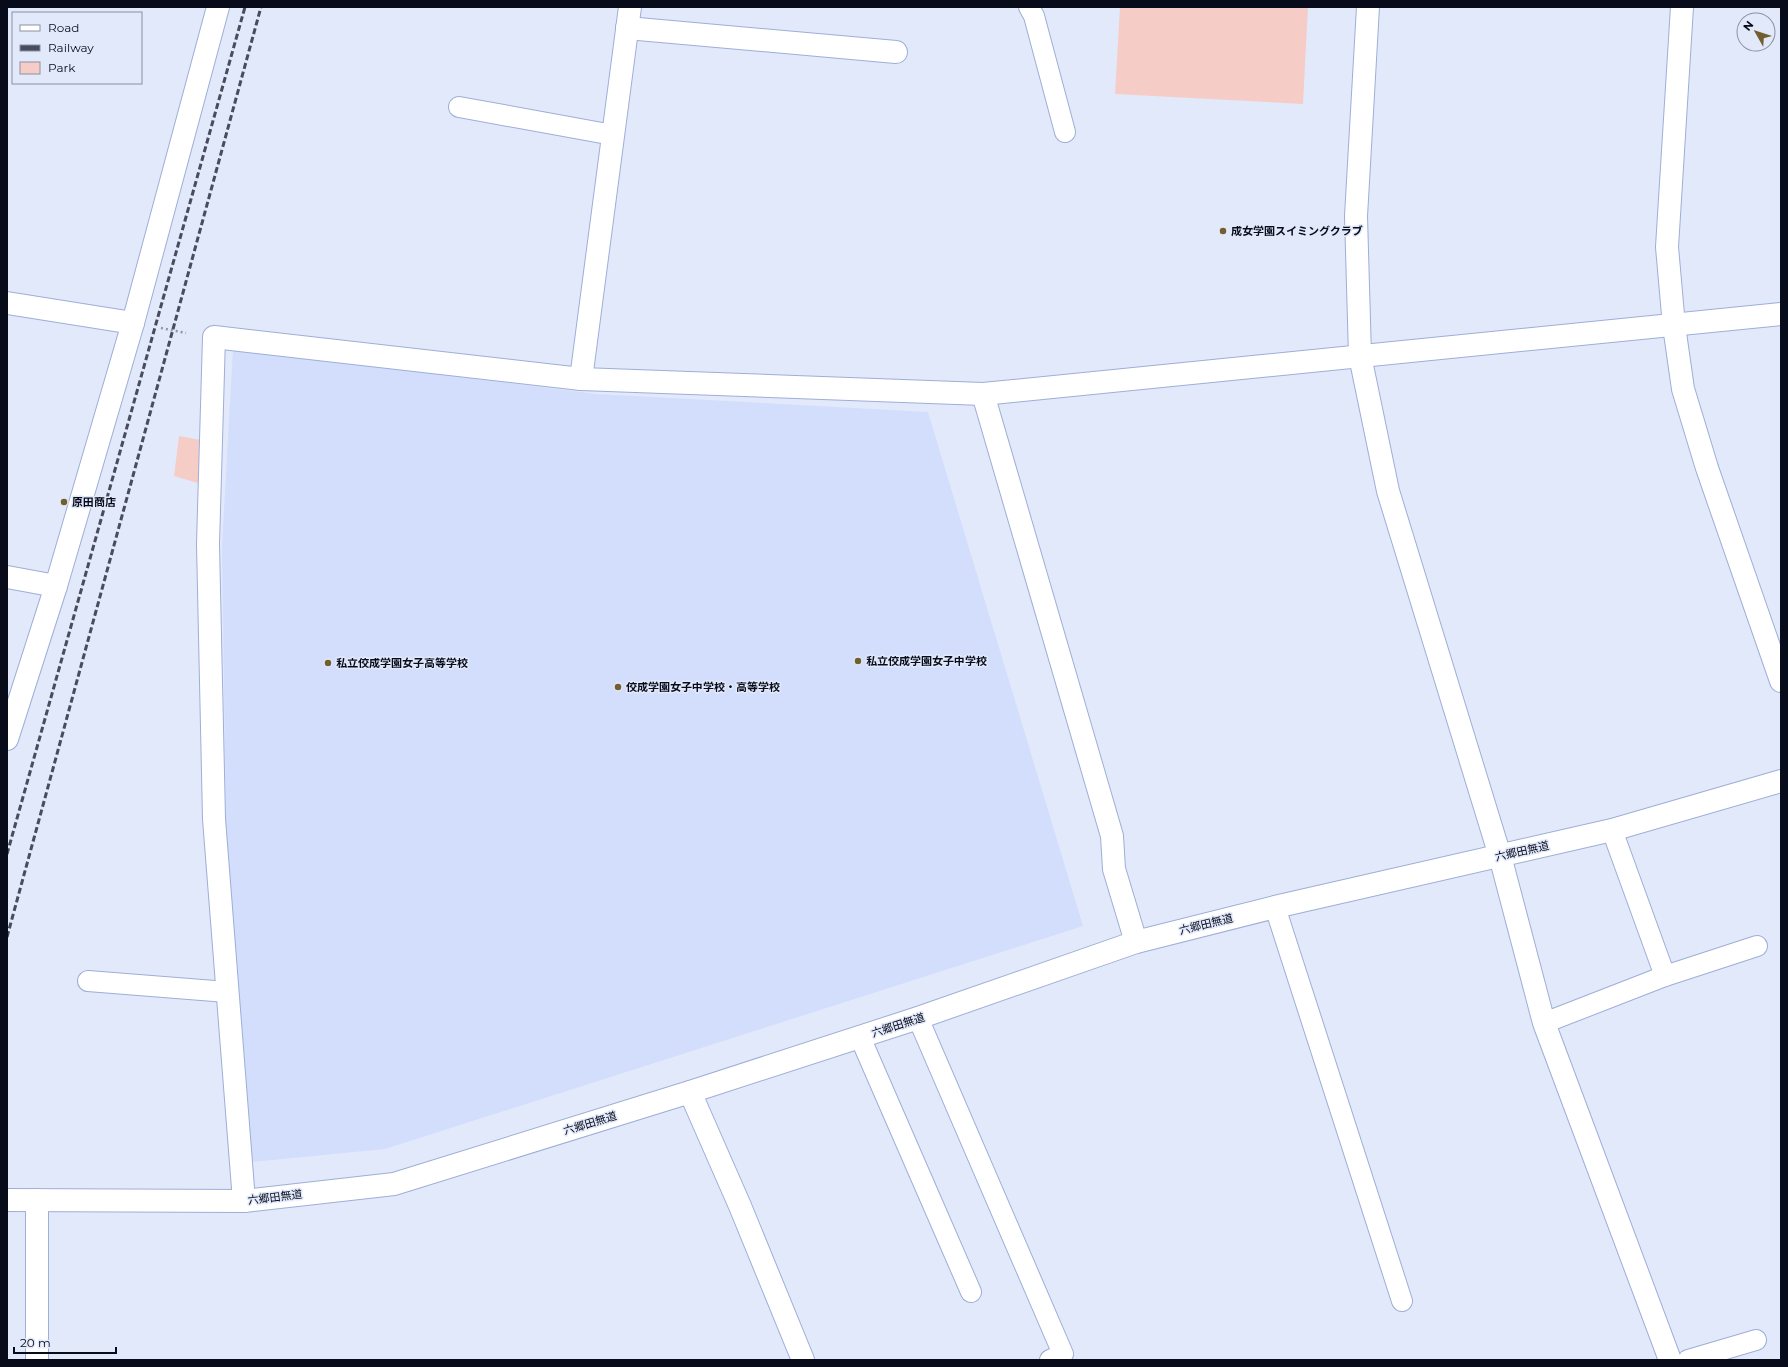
<svg xmlns="http://www.w3.org/2000/svg" width="1788" height="1367" font-family="Montserrat,'Noto Sans JP',sans-serif">
	<style>
		.built { fill: #d2defc }
		.green { fill: #f6cdc6 }
		.lines { fill: none; stroke-linecap: round; stroke-linejoin: round }
		.service-casing { stroke: #9eaed7; stroke-width: 22 }
		.minor-casing { stroke: #9eaed7; stroke-width: 24 }
		.tertiary-casing { stroke: #9eaed7; stroke-width: 24 }
		.path { stroke: #8e94a4; stroke-width: 2.5; stroke-dasharray: 2 3; stroke-linecap: butt }
		.service { stroke: #fff; stroke-width: 20 }
		.minor { stroke: #fff; stroke-width: 22 }
		.tertiary { stroke: #fff; stroke-width: 22 }
		.rail { stroke: #484c5c; stroke-width: 3; stroke-dasharray: 6 3; stroke-linecap: butt }
		.poi-dot { fill: #725f2e; stroke: #e2e9fb; stroke-width: 1.5 }
		.labels { text-anchor: middle; stroke-width: 3; stroke-linejoin: round; paint-order: stroke }
		.poi-label { font-size: 11px; font-weight: bold; fill: #080c1a; stroke: #e2e9fb; text-anchor: start }
		.street-label { font-size: 11px; fill: #080c1a; stroke: #e2e9fb }
	</style>
	<rect width="100%" height="100%" fill="#e2e9fb"/>
	<!-- built -->
	<path class="built" d="M 233,349 L 596,394 L 928,412 L 1083,926 L 385,1149 L 252,1162 L 226,828 L 222,546 Z"/>
	<!-- green -->
	<g class="green">
		<path d="M 1120,7 L 1308,7 L 1303,104 L 1115,94 Z"/>
		<path d="M 179,436 L 201,440 L 201,484 L 174,476 Z"/>
	</g>
	<g class="lines">
		<defs>
			<g id="service">
				<path d="M 1029,7 L 1034,16 L 1065,132"/>
				<path d="M 459,107 L 613,135"/>
				<path d="M 1612,830 L 1665,976"/>
				<path d="M 1275,907 L 1402,1301"/>
				<path d="M 88,981 L 227,992"/>
				<path d="M 918,1018 L 1063,1354 L 1050,1360"/>
				<path d="M 1544,1023 L 1665,976 L 1757,946"/>
				<path d="M 860,1037 L 971,1292"/>
				<path d="M 1688,1360 L 1756,1340"/>
			</g>
			<g id="minor">
				<path d="M 1682,7 L 1667,247 L 1674,326 L 1683,389 L 1707,468 L 1781,681"/>
				<path d="M 627,28 L 896,52"/>
				<path d="M 7,303 L 133,323"/>
				<path d="M 581,379 L 630,7"/>
				<path d="M 983,394 L 1112,836 L 1114,869 L 1136,942"/>
				<path d="M 7,577 L 56,586"/>
				<path d="M 7,739 L 56,586 L 133,323 L 218,7"/>
				<path d="M 1500,856 L 1544,1023 L 1670,1360"/>
				<path d="M 690,1092 L 740,1206 L 803,1360"/>
				<path d="M 244,1201 L 214,819 L 208,544 L 214,337 L 581,379 L 983,394 L 1781,314"/>
				<path d="M 37,1360 L 37,1200"/>
			</g>
			<g id="tertiary">
				<path d="M 1368,7 L 1356,216 L 1360,356 L 1388,491 L 1500,856"/>
				<path d="M 7,1200 L 244,1201 L 394,1184 L 690,1092 L 918,1018 L 1136,942 L 1275,907 L 1612,830 L 1781,781"/>
			</g>
		</defs>
		<!-- service casing -->
		<use href="#service" class="service-casing"/>
		<!-- minor casing -->
		<use href="#minor" class="minor-casing"/>
		<!-- tertiary casing -->
		<use href="#tertiary" class="tertiary-casing"/>
		<!-- path -->
		<path class="path" d="M 161,328 L 186,333"/>
		<!-- service -->
		<use href="#service" class="service"/>
		<!-- minor -->
		<use href="#minor" class="minor"/>
		<!-- tertiary -->
		<use href="#tertiary" class="tertiary"/>
		<!-- rail -->
		<g class="rail">
			<path d="M 7,854 L 245,7"/>
			<path d="M 7,937 L 261,7"/>
		</g>
	</g>
	<!-- markers -->
	<g class="poi-dot">
		<circle cx="1223" cy="231" r="4"/>
		<circle cx="64" cy="502" r="4"/>
		<circle cx="858" cy="661" r="4"/>
		<circle cx="328" cy="663" r="4"/>
		<circle cx="618" cy="687" r="4"/>
	</g>
	<g class="labels">
		<!-- poi labels -->
		<g class="poi-label">
			<text x="1231" y="235">成女学園スイミングクラブ</text>
			<text x="72" y="506">原田商店</text>
			<text x="866" y="665">私立佼成学園女子中学校</text>
			<text x="336" y="667">私立佼成学園女子高等学校</text>
			<text x="626" y="691">佼成学園女子中学校・高等学校</text>
		</g>
		<!-- street labels -->
		<g class="street-label">
			<text transform="translate(1522 851) rotate(-13)" y="4">六郷田無道</text>
			<text transform="translate(1206 924) rotate(-14)" y="4">六郷田無道</text>
			<text transform="translate(898 1025) rotate(-18)" y="4">六郷田無道</text>
			<text transform="translate(590 1123) rotate(-17)" y="4">六郷田無道</text>
			<text transform="translate(275 1197) rotate(-7)" y="4">六郷田無道</text>
		</g>
	</g>
	<!-- border -->
	<rect width="1788" height="1367" fill="none" stroke="#080c1a" stroke-width="16"/>
	<!-- legend -->
	<rect x="12" y="12" width="130" height="72" fill="#e2e9fb" stroke="#8b91a1"/>
	<rect x="20" y="25" width="20" height="6" fill="#ffffff" stroke="#8b91a1"/>
	<text x="48" y="32" font-size="12" fill="#080c1a">Road</text>
	<rect x="20" y="45" width="20" height="6" fill="#484c5c" stroke="#8b91a1"/>
	<text x="48" y="52" font-size="12" fill="#080c1a">Railway</text>
	<rect x="20" y="62" width="20" height="12" fill="#f6cdc6" stroke="#8b91a1"/>
	<text x="48" y="72" font-size="12" fill="#080c1a">Park</text>
	<!-- north arrow -->
	<g transform="translate(1756 32) rotate(309)"><circle r="19" fill="#e2e9fb" stroke="#8b91a1"/>
	<path d="M0-3L7 15L0 10L-7 15Z" fill="#725f2e"/>
	<text y="-6" font-size="11" font-weight="bold" text-anchor="middle" fill="#080c1a">N</text>
	</g>
	<!-- scale -->
	<path d="M14 1347v6h102v-6" fill="none" stroke="#080c1a" stroke-width="2"/>
	<text x="20" y="1347" font-size="12" fill="#080c1a" stroke="#e2e9fb" stroke-width="3" paint-order="stroke">20 m</text>
</svg>
